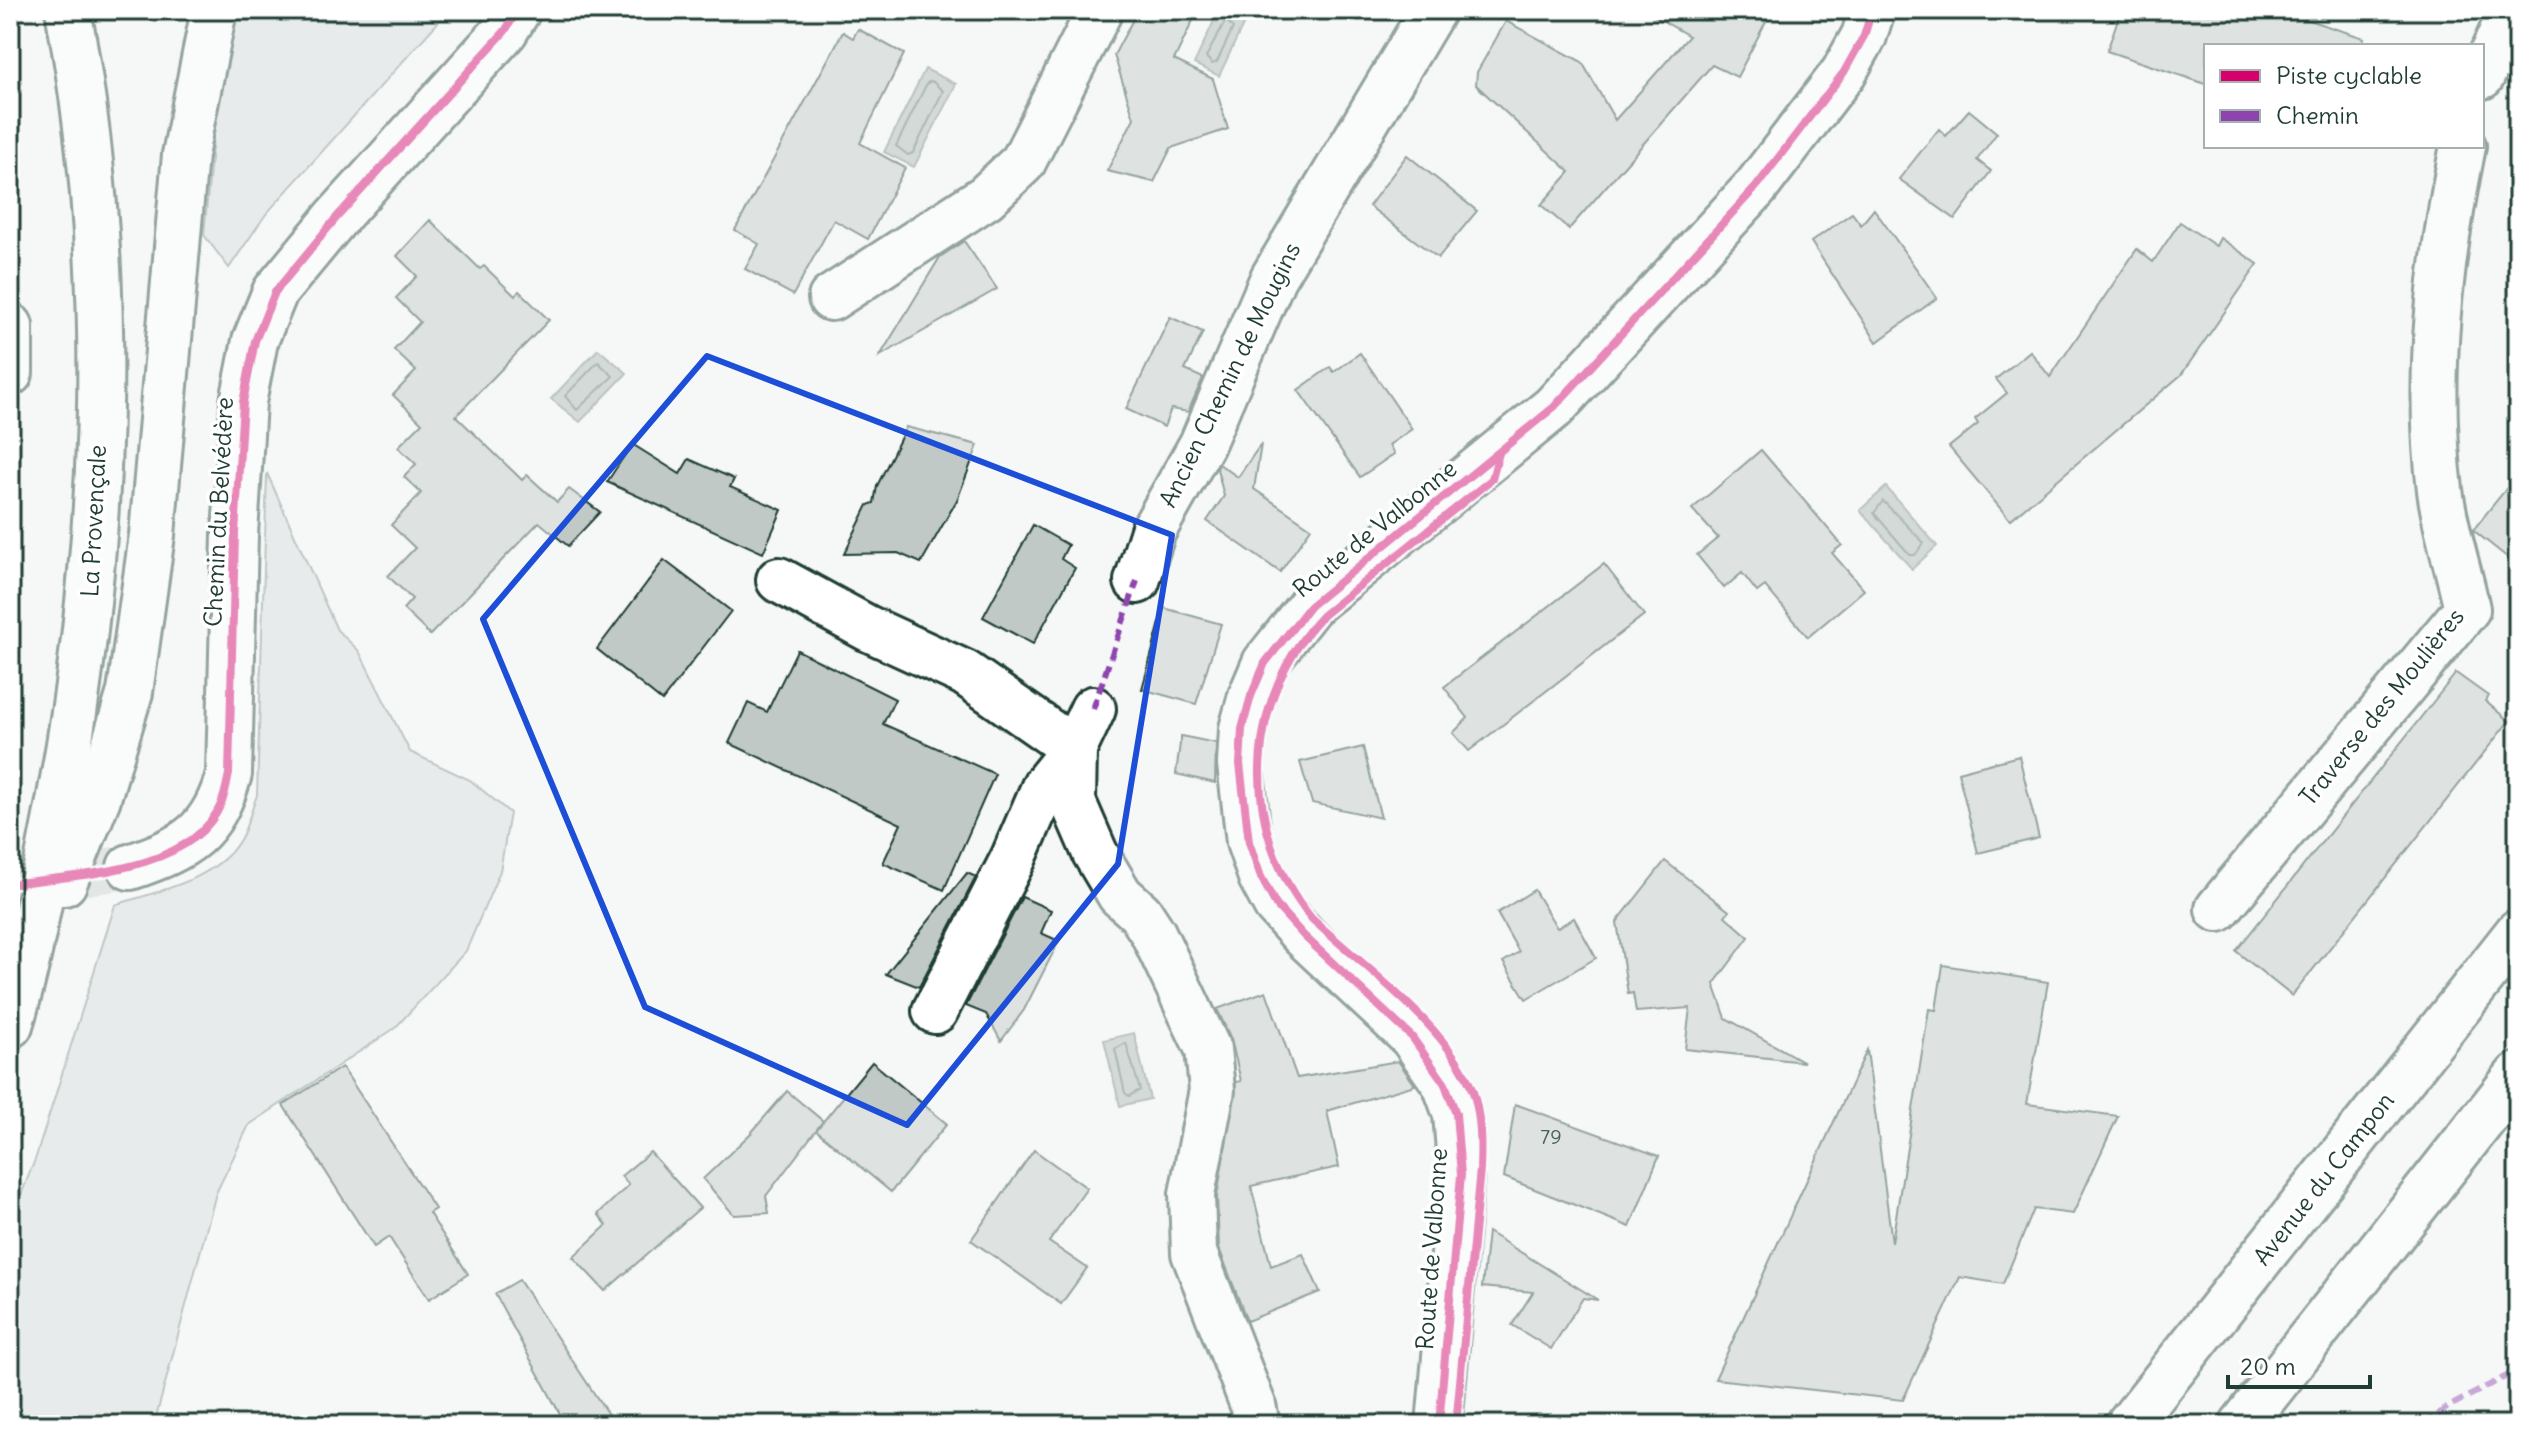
<svg xmlns="http://www.w3.org/2000/svg" width="2528" height="1435" font-family="Delius,sans-serif">
	<style>
		.green { fill: #d6dcdb; stroke: #7a8c88; stroke-width: 2 }
		.water { fill: #aab5b1; stroke: #72857f; stroke-width: 2 }
		.lines { fill: none; stroke-linecap: round; stroke-linejoin: round }
		.shore { stroke: #576d66; stroke-width: 2 }
		.building { fill: #c0c9c6; stroke: #1f3d34; stroke-width: 2 }
		.minor-tunnel { stroke: #cbd2d0; stroke-width: 44; stroke-dasharray: 44 22; stroke-linecap: butt }
		.minor-casing { stroke: #1f3d34; stroke-width: 50 }
		.major-casing { stroke: #1f3d34; stroke-width: 50 }
		.highway-casing { stroke: #1f3d34; stroke-width: 50 }
		.minor { stroke: #fff; stroke-width: 44 }
		.major { stroke: #fff; stroke-width: 44 }
		.highway { stroke: #fff; stroke-width: 44 }
		.quiet { stroke: #8e44ad; stroke-width: 6; stroke-dasharray: 12 6; stroke-linecap: butt }
		.cycleway-casing { stroke: #fff; stroke-width: 13 }
		.cycleway { stroke: #d6006c; stroke-width: 8 }
		.marked { fill: none; stroke: #1d4ed8; stroke-width: 6; stroke-linejoin: round }
		.labels { text-anchor: middle; stroke-width: 7; stroke-linejoin: round; paint-order: stroke }
		.number-label { font-size: 20px; fill: #476058 }
		.street-label { font-size: 24px; fill: #1f3d34; stroke: #fff }
	</style>
	<rect width="100%" height="100%" fill="#f6f7f7"/>
	<filter id="ink" filterUnits="userSpaceOnUse"><feTurbulence type="fractalNoise" baseFrequency=".0125" numOctaves="2"/><feDisplacementMap in="SourceGraphic" scale="16" xChannelSelector="R" yChannelSelector="G"/><feConvolveMatrix kernelMatrix="1 2 1 2 8 2 1 2 1" color-interpolation-filters="sRGB"/></filter>
	<g filter="url(#ink)">
		<!-- green -->
		<g class="green">
			<path d="M 238,10 L 449,10 L 266,214 L 229,268 L 204,235 L 213,136 Z"/>
			<path d="M 267,473 L 337,630 L 359,651 L 410,752 L 470,780 L 510,813 L 500,871 L 466,951 L 395,1028 L 249,1125 L 216,1193 L 154,1425 L 10,1425 L 10,1223 L 36,1157 L 115,905 C 157,891 220,880 242,836 C 248,824 252,809 257,795 Z"/>
		</g>
		<!-- water -->
		<g class="water">
			<path d="M 1219,10 L 1245,21 L 1219,76 L 1194,64 Z"/>
			<path d="M 925,69 L 956,84 L 914,167 L 884,152 Z"/>
			<path d="M 598,349 L 627,373 L 580,422 L 551,399 Z"/>
			<path d="M 1886,487 L 1937,546 L 1912,569 L 1860,510 Z"/>
			<path d="M 1134,1033 L 1150,1099 L 1120,1106 L 1104,1040 Z"/>
		</g>
		<g class="lines">
			<!-- shore -->
			<g class="shore">
				<path d="M 1226,20 L 1233,28 L 1217,62 L 1212,64 L 1206,57 Z"/>
				<path d="M 932,81 L 943,91 L 913,153 L 908,155 L 896,146 L 927,83 Z"/>
				<path d="M 598,362 L 613,376 L 577,410 L 565,396 Z"/>
				<path d="M 1883,501 L 1924,543 L 1915,555 L 1910,555 L 1874,513 Z"/>
				<path d="M 1126,1043 L 1140,1090 L 1129,1096 L 1125,1093 L 1115,1049 Z"/>
			</g>
		</g>
		<!-- building -->
		<g class="building">
			<path d="M 1138,10 L 1198,10 L 1174,60 L 1213,79 L 1228,129 L 1171,148 L 1154,182 L 1107,171 L 1134,118 L 1114,55 Z"/>
			<path d="M 1644,10 L 1772,10 L 1737,77 L 1712,65 L 1569,229 L 1541,205 L 1570,172 L 1476,85 L 1477,72 L 1506,21 L 1582,62 L 1615,120 L 1689,36 Z"/>
			<path d="M 2121,10 L 2277,10 L 2364,38 L 2362,46 L 2206,46 L 2206,84 L 2107,51 Z"/>
			<path d="M 858,29 L 904,54 L 860,143 L 905,168 L 868,239 L 834,220 L 793,295 L 745,269 L 759,244 L 735,230 L 843,32 L 853,38 Z"/>
			<path d="M 1969,110 L 1997,133 L 1977,160 L 1991,171 L 1955,219 L 1899,179 L 1939,129 L 1946,136 Z"/>
			<path d="M 1407,155 L 1477,211 L 1438,258 L 1369,206 Z"/>
			<path d="M 1874,209 L 1937,298 L 1877,342 L 1811,242 L 1852,213 L 1861,225 Z"/>
			<path d="M 430,220 L 480,269 L 484,266 L 515,296 L 519,291 L 549,320 L 456,416 L 522,480 L 527,475 L 557,502 L 569,489 L 600,512 L 568,546 L 539,522 L 430,635 L 403,609 L 412,599 L 388,576 L 415,548 L 391,525 L 421,493 L 404,477 L 416,464 L 398,447 L 422,423 L 393,395 L 416,371 L 394,350 L 420,322 L 396,298 L 417,276 L 397,256 Z"/>
			<path d="M 2180,222 L 2216,246 L 2220,238 L 2258,264 L 2181,375 L 2010,520 L 1949,447 L 1978,424 L 1975,419 L 2007,393 L 1996,379 L 2030,351 L 2050,377 L 2137,249 L 2153,262 Z"/>
			<path d="M 964,241 L 997,289 L 880,356 L 940,257 Z"/>
			<path d="M 1170,317 L 1203,332 L 1185,370 L 1203,378 L 1188,412 L 1171,409 L 1164,427 L 1126,409 Z"/>
			<path d="M 1360,353 L 1412,429 L 1389,445 L 1394,454 L 1360,477 L 1298,390 L 1330,367 L 1334,372 Z"/>
			<path d="M 906,427 L 978,445 L 957,500 L 921,563 L 898,553 L 844,554 L 868,505 L 874,503 L 877,486 Z"/>
			<path d="M 632,444 L 680,474 L 689,459 L 734,479 L 730,487 L 782,510 L 763,553 L 607,482 Z"/>
			<path d="M 1261,444 L 1254,489 L 1311,528 L 1280,572 L 1207,521 L 1224,496 L 1217,469 L 1219,464 L 1238,477 Z"/>
			<path d="M 1761,450 L 1842,545 L 1832,553 L 1864,590 L 1808,637 L 1765,586 L 1757,592 L 1742,573 L 1724,588 L 1697,555 L 1718,538 L 1692,509 Z"/>
			<path d="M 2518,474 L 2518,566 L 2473,530 Z"/>
			<path d="M 1033,525 L 1068,545 L 1061,559 L 1075,568 L 1033,644 L 983,617 Z"/>
			<path d="M 664,560 L 731,611 L 662,701 L 597,649 Z"/>
			<path d="M 1604,564 L 1644,615 L 1469,751 L 1453,733 L 1468,718 L 1444,687 Z"/>
			<path d="M 1164,608 L 1221,624 L 1196,704 L 1142,689 Z"/>
			<path d="M 797,650 L 895,699 L 883,724 L 995,774 L 944,890 L 883,863 L 901,824 L 729,743 L 748,703 L 767,712 Z"/>
			<path d="M 2456,673 L 2488,696 L 2485,701 L 2509,721 L 2292,996 L 2236,951 Z"/>
			<path d="M 1181,736 L 1216,743 L 1215,783 L 1176,774 Z"/>
			<path d="M 1363,747 L 1381,818 L 1312,803 L 1300,762 Z"/>
			<path d="M 2019,756 L 2039,838 L 1978,853 L 1958,772 Z"/>
			<path d="M 1665,861 L 1729,911 L 1725,916 L 1749,937 L 1714,984 L 1726,1018 L 1804,1062 L 1685,1049 L 1690,1008 L 1636,1012 L 1633,993 L 1628,994 L 1617,922 Z"/>
			<path d="M 967,873 L 976,877 L 919,987 L 886,974 Z"/>
			<path d="M 1534,890 L 1557,928 L 1574,918 L 1596,958 L 1526,999 L 1503,962 L 1519,952 L 1497,913 Z"/>
			<path d="M 1022,897 L 1051,910 L 1041,933 L 1059,941 L 1024,1010 L 1001,1041 L 986,1014 L 966,1006 Z"/>
			<path d="M 1943,965 L 2048,982 L 2027,1104 L 2118,1116 L 2073,1214 L 2034,1209 L 2003,1284 L 1960,1277 L 1903,1400 L 1715,1379 L 1867,1050 L 1892,1242 L 1929,1009 L 1936,1010 Z"/>
			<path d="M 1266,991 L 1297,1078 L 1398,1061 L 1415,1085 L 1327,1111 L 1339,1167 L 1251,1186 L 1271,1266 L 1303,1254 L 1320,1292 L 1247,1321 L 1219,1248 L 1217,1196 L 1236,1082 L 1241,1081 L 1231,1039 L 1217,1009 Z"/>
			<path d="M 872,1062 L 947,1124 L 891,1192 L 816,1130 Z"/>
			<path d="M 342,1067 L 435,1209 L 429,1213 L 468,1274 L 429,1299 L 389,1237 L 374,1247 L 283,1105 Z"/>
			<path d="M 787,1091 L 823,1121 L 766,1196 L 769,1213 L 734,1215 L 703,1179 L 751,1133 Z"/>
			<path d="M 1515,1104 L 1659,1156 L 1630,1227 L 1504,1177 Z"/>
			<path d="M 1034,1150 L 1087,1188 L 1049,1242 L 1087,1268 L 1061,1304 L 971,1240 Z"/>
			<path d="M 650,1152 L 700,1208 L 605,1291 L 573,1257 L 607,1225 L 598,1214 L 629,1185 L 621,1176 Z"/>
			<path d="M 1488,1232 L 1598,1300 L 1583,1298 L 1551,1349 L 1512,1325 L 1533,1292 L 1482,1287 Z"/>
			<path d="M 519,1280 L 615,1425 L 566,1425 L 495,1294 Z"/>
		</g>
		<g class="lines">
			<!-- minor-tunnel -->
			<path class="minor-tunnel" d="M 10,884 L 130,867"/>
			<defs>
				<g id="minor">
					<path d="M 2482,76 L 2512,10"/>
					<path d="M 831,298 L 986,197 L 1023,162 L 1100,10"/>
					<path d="M 779,580 L 867,628 L 965,673 L 1074,749"/>
					<path d="M 1137,581 L 1153,531 L 1202,444 L 1273,278 L 1433,10"/>
					<path d="M 1074,749 L 1073,802 L 1095,853 L 1120,895 L 1140,913 L 1153,933 L 1208,1049 L 1212,1090 L 1192,1194 L 1194,1253 L 1253,1405 L 1257,1425"/>
					<path d="M 130,867 C 186,848 213,833 229,774 L 235,534 L 243,402 L 255,341 L 275,292 L 337,217 L 505,31 L 518,10"/>
					<path d="M 2218,909 L 2467,609 C 2459,570 2445,529 2440,490 C 2426,373 2440,260 2463,146"/>
					<path d="M 935,1011 L 1013,859 L 1045,785 L 1074,749 L 1093,709"/>
					<path d="M 1439,1425 L 1461,1175 L 1456,1114 L 1445,1084 L 1412,1037 L 1304,936 L 1276,905 L 1261,877 L 1249,842 L 1240,764 L 1242,729 L 1251,696 L 1265,663 L 1310,606 L 1554,407 L 1756,187 L 1844,72 L 1864,36 L 1872,10"/>
				</g>
				<g id="major">
					<path d="M 2129,1425 L 2518,932"/>
					<path d="M 2242,1425 L 2518,1075"/>
				</g>
				<g id="highway">
					<path d="M 10,326 L 10,373"/>
					<path d="M 64,883 L 98,798 L 130,692 L 152,535 L 185,155 L 214,10"/>
					<path d="M 10,1025 C 28,967 38,907 50,848 C 106,574 120,286 68,10"/>
				</g>
			</defs>
			<!-- minor casing -->
			<use href="#minor" class="minor-casing"/>
			<!-- major casing -->
			<use href="#major" class="major-casing"/>
			<!-- highway casing -->
			<use href="#highway" class="highway-casing"/>
			<!-- minor -->
			<use href="#minor" class="minor"/>
			<!-- major -->
			<use href="#major" class="major"/>
			<!-- highway -->
			<use href="#highway" class="highway"/>
			<!-- quiet -->
			<g class="quiet">
				<path d="M 1093,709 L 1137,581"/>
				<path d="M 2423,1425 L 2448,1407 L 2518,1370"/>
			</g>
			<defs>
				<g id="cycleway">
					<path d="M 10,884 C 73,875 192,873 221,804 C 225,795 227,783 229,774 L 235,534 L 243,402 L 255,341 L 275,292 L 337,217 L 505,31 L 518,10"/>
					<path d="M 1439,1425 L 1461,1175 L 1456,1114 L 1445,1084 L 1412,1037 L 1304,936 L 1276,905 L 1261,877 L 1249,842 L 1240,764 L 1242,729 L 1251,696 L 1265,663 L 1310,606 L 1554,407 L 1756,187 L 1844,72 L 1864,36 L 1872,10"/>
					<path d="M 1456,1425 L 1480,1169 C 1481,1144 1481,1119 1474,1095 C 1453,1030 1362,965 1312,919 C 1238,830 1244,697 1323,615 L 1492,479 L 1499,453"/>
				</g>
			</defs>
			<!-- cycleway casing -->
			<use href="#cycleway" class="cycleway-casing"/>
			<!-- cycleway -->
			<use href="#cycleway" class="cycleway"/>
		</g>
	</g>
	<!-- marked area -->
	<path d="M0 0H2528V1435H0ZM 707,356 L 1172,535 L 1118,864 L 907,1125 L 645,1007 L 483,619 Z" fill="#f6f7f7" fill-opacity=".55" fill-rule="evenodd"/>
	<path class="marked" d="M 707,356 L 1172,535 L 1118,864 L 907,1125 L 645,1007 L 483,619 Z"/>
	<g class="labels">
		<!-- number labels -->
		<g class="number-label">
			<text x="1551" y="1144">79</text>
		</g>
		<!-- street labels -->
		<g class="street-label">
			<text transform="translate(1230 375) rotate(-64)" y="8">Ancien Chemin de Mougins</text>
			<text transform="translate(219 512) rotate(-87)" y="8">Chemin du Belvédère</text>
			<text transform="translate(94 521) rotate(-87)" y="8">La Provençale</text>
			<text transform="translate(1375 529) rotate(-39)" y="8">Route de Valbonne</text>
			<text transform="translate(2382 707) rotate(-51)" y="8">Traverse des Moulières</text>
			<text transform="translate(2324 1179) rotate(-52)" y="8">Avenue du Campon</text>
			<text transform="translate(1432 1249) rotate(-86)" y="8">Route de Valbonne</text>
		</g>
	</g>
	<!-- margin -->
	<rect width="2528" height="1435" fill="none" stroke="#fff" stroke-width="40"/>
	<rect x="20" y="20" width="2488" height="1395" fill="none" stroke="#1f3d34" stroke-width="3" filter="url(#ink)"/>
	<!-- legend -->
	<rect x="2204" y="44" width="280" height="104" fill="#ffffff" stroke="#a5b1ae" stroke-width="2"/>
	<rect x="2220" y="70" width="40" height="12" fill="#d6006c" stroke="#a5b1ae" stroke-width="2"/>
	<text x="2276" y="84" font-size="24" fill="#1f3d34">Piste cyclable</text>
	<rect x="2220" y="110" width="40" height="12" fill="#8e44ad" stroke="#a5b1ae" stroke-width="2"/>
	<text x="2276" y="124" font-size="24" fill="#1f3d34">Chemin</text>
	<!-- scale -->
	<path d="M2228 1375v12h142v-12" fill="none" stroke="#1f3d34" stroke-width="4"/>
	<text x="2240" y="1375" font-size="24" fill="#1f3d34" stroke="#ffffff" stroke-width="6" paint-order="stroke">20 m</text>
</svg>
